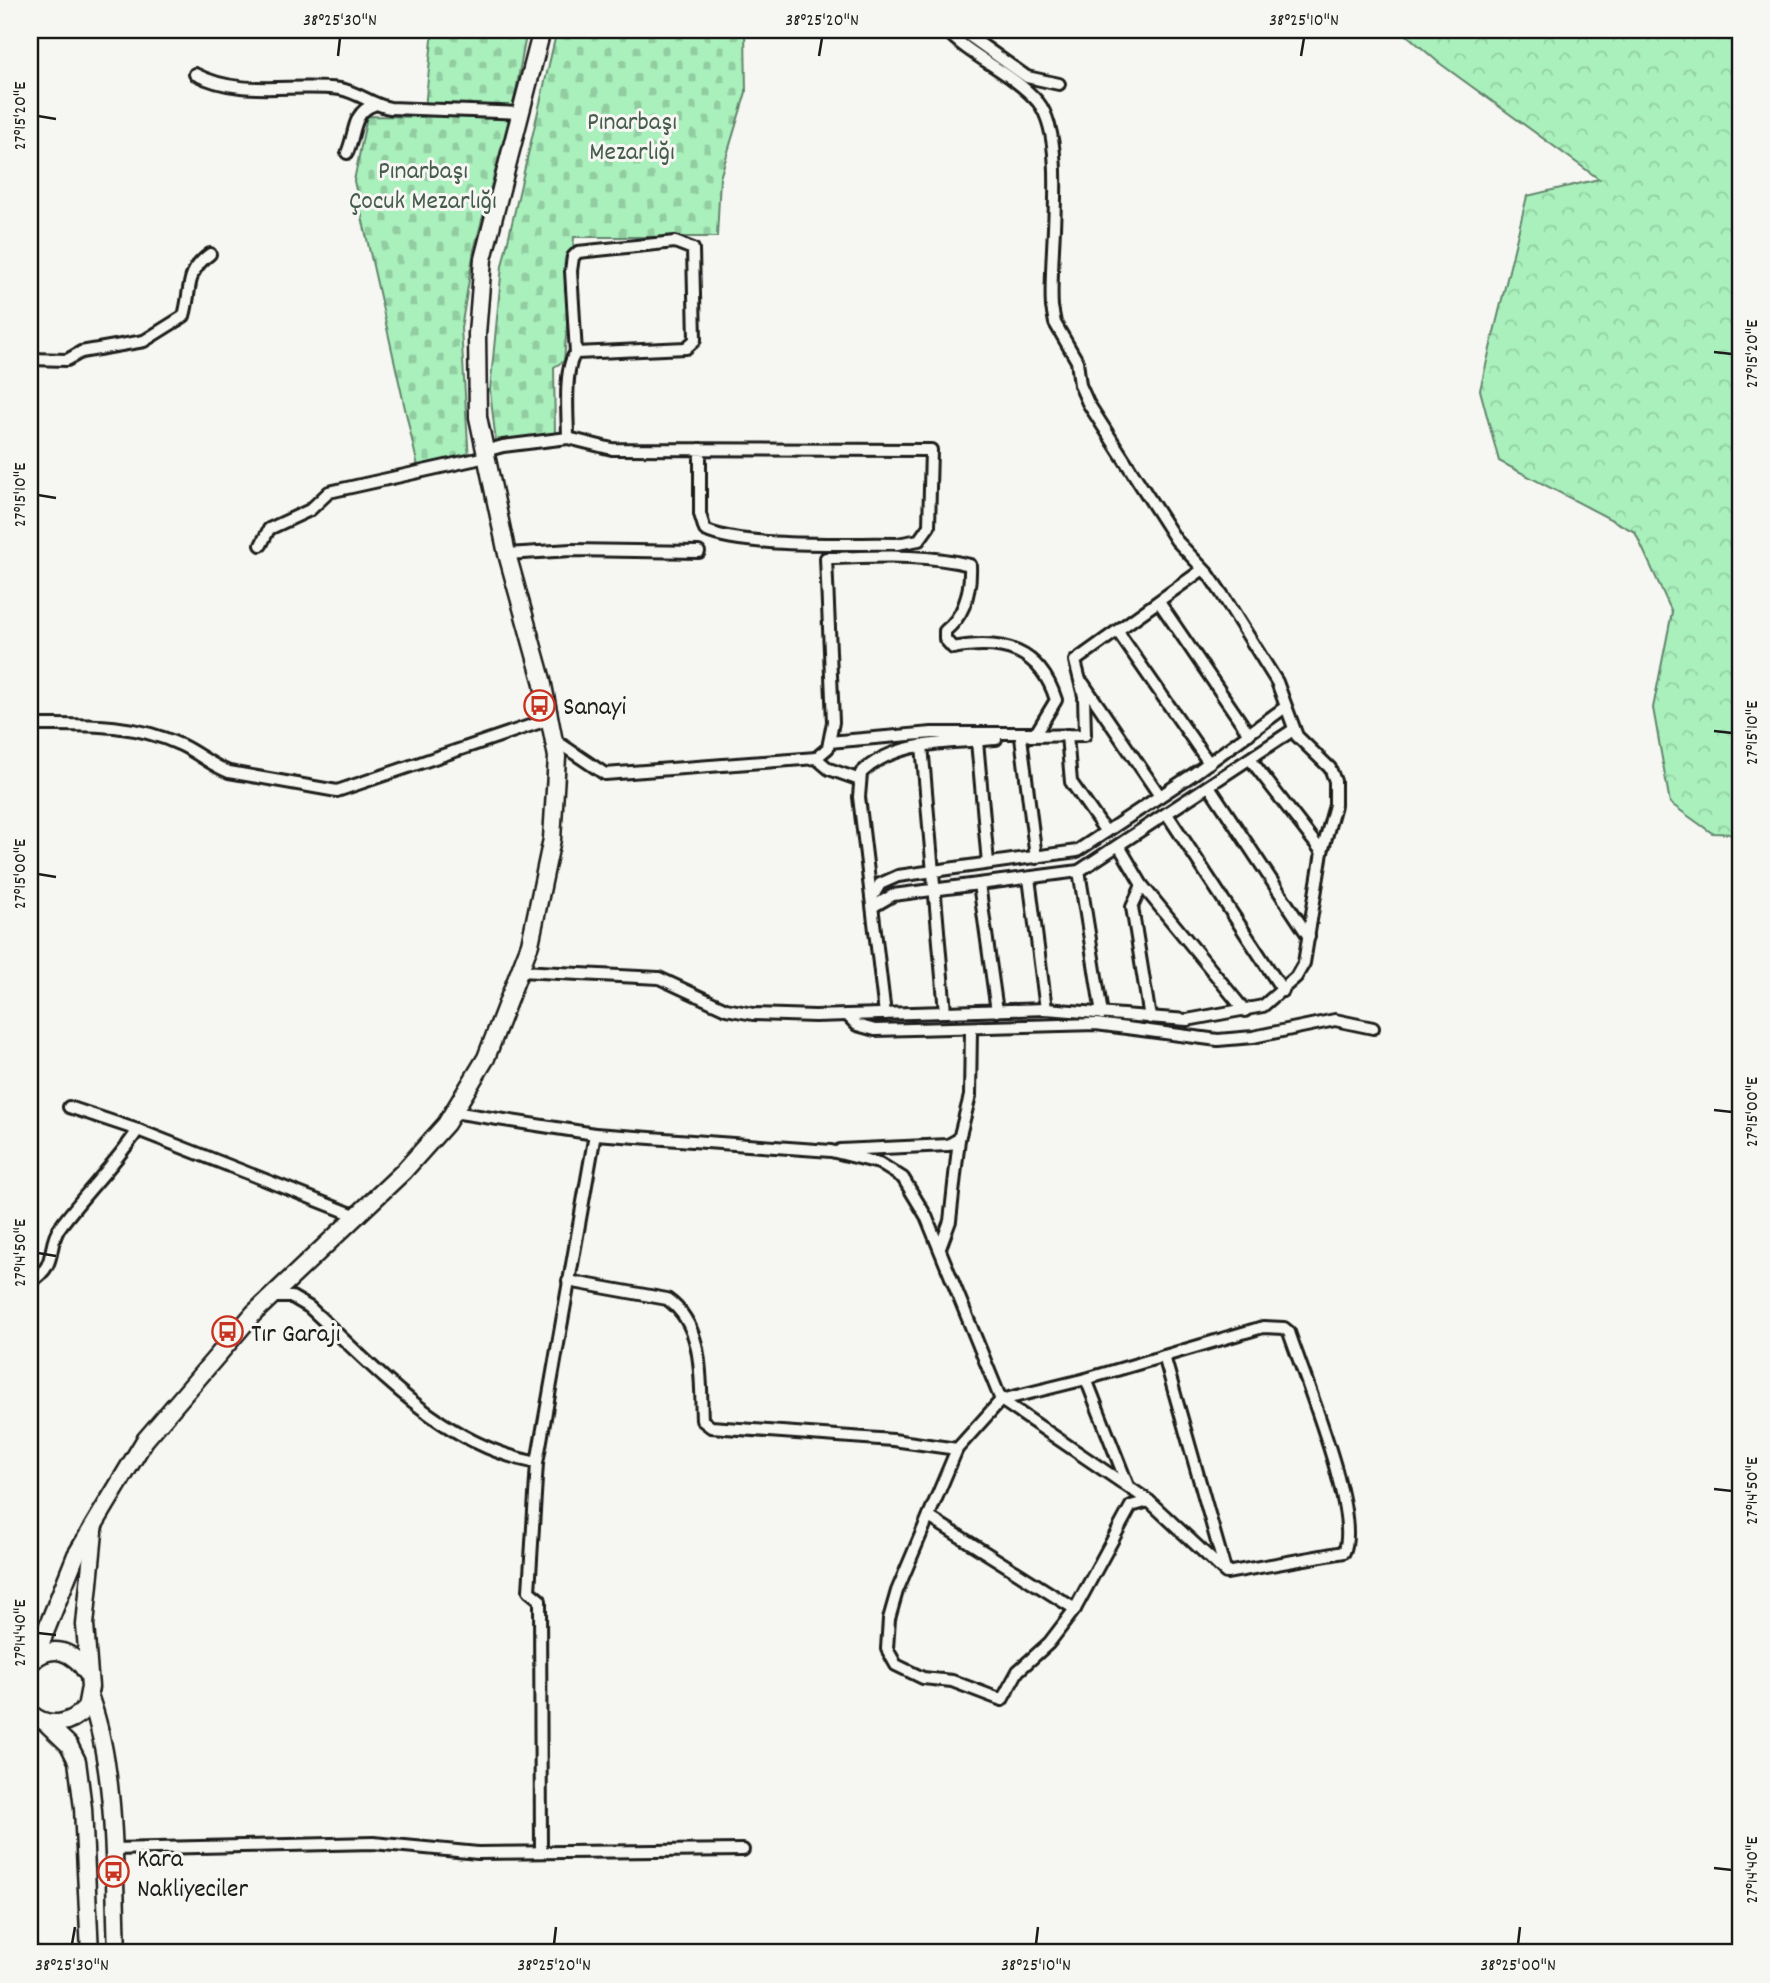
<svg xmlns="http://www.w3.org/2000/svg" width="1770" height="1983" font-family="Dekko,sans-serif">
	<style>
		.forest { fill: url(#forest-crowns); stroke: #62866c; stroke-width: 2 }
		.cemetery { fill: url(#cemetery-stones); stroke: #62866c; stroke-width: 2 }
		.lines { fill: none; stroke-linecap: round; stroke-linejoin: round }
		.minor-casing { stroke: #1c1c1c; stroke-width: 16 }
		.tertiary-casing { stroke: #1c1c1c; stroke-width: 19 }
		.secondary-casing { stroke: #1c1c1c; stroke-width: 21 }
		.minor { stroke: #f6f6f2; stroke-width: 10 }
		.tertiary { stroke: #f6f6f2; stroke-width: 14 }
		.secondary { stroke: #f6f6f2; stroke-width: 16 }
		.ticks { fill: none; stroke: #1c1c1c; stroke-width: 2.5 }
		.labels { text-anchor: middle; stroke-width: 6; stroke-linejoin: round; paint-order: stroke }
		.park-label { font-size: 26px; fill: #465c4c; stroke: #f6f6f2 }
		.poi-label { font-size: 26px; fill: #1c1c1c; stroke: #f6f6f2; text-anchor: start }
		.neatline { fill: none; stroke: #1c1c1c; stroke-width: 2.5 }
		.ticks-label { font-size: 18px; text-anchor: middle; fill: #1c1c1c }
	</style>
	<defs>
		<pattern id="forest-crowns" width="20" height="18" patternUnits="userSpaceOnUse" patternTransform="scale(1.75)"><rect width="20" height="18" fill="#a9f0bc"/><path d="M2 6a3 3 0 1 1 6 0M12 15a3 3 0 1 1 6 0" fill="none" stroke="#91cda1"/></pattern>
		<pattern id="cemetery-stones" width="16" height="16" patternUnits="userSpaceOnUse" patternTransform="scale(1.75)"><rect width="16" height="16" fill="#a9f0bc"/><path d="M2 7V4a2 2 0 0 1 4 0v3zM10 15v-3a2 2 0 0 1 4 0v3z" fill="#91cda1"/></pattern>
	</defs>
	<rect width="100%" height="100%" fill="#f6f6f2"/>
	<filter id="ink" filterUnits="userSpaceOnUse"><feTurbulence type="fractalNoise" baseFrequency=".0143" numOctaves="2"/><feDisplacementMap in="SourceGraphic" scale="14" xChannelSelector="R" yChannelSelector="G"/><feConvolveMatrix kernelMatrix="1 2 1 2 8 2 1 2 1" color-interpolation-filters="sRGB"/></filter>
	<g filter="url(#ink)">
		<!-- forest -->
		<path class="forest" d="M 1401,30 L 1740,30 L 1740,834 L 1712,833 L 1670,803 L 1653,708 L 1672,612 L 1635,532 L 1499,461 L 1480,390 L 1527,196 L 1599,179 L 1438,62 Z"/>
		<!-- cemetery -->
		<g class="cemetery">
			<path d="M 433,30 L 527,30 L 515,96 L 474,250 L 461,328 L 469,461 L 419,471 L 354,181 L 367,116 L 424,117 Z"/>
			<path d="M 557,30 L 745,30 L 746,92 L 720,178 L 717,237 L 574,237 L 564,361 L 554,367 L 555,435 L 496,443 L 490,390 L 502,266 Z"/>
		</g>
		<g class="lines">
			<defs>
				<g id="minor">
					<path d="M 961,30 L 1027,77 L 1059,84"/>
					<path d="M 195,74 C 241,98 290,83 340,89 C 358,92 372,105 390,108 L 522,113"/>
					<path d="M 347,153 C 356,133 352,112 374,105"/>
					<path d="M 30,359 L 67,360 L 81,352 L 144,341 L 184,316 C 192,288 184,273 210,254"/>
					<path d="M 568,438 C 568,419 563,366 576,353 L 571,271 L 573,257 L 578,252 L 675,242 L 693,249 L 695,340 L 686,348 L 576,353"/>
					<path d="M 485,451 L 503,446 L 568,438 L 612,449 L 931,450 L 929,526 L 919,540 L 897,544 C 851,543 741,548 705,530 L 700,514 L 700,449"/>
					<path d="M 261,545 L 269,529 L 310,510 L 329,492 L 486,457"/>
					<path d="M 507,554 L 571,550 L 699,552"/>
					<path d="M 1159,602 L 1249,734"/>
					<path d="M 1118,632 L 1209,763"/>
					<path d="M 1083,683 L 1160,796"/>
					<path d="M 30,725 C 82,725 132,722 181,745 C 198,753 211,765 229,772 L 337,791 L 550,719"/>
					<path d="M 1067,735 L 1071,782 L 1106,832"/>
					<path d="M 1030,736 L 1085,735 L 1084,696 L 1075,661 L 1202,570"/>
					<path d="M 1021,737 L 1036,858"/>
					<path d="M 553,739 L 605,774 L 816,758 L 828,748 L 833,722 L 826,558 C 873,557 924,553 970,565 C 971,591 965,615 945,631 L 945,639 L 953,648 C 1003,639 1040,649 1056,700 L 1036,733 L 932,733 L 829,742"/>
					<path d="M 977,741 L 988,863"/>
					<path d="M 922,745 L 945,1012"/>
					<path d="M 816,758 L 829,769 L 860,780"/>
					<path d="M 1250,759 L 1322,852"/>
					<path d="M 1209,786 L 1309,937"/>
					<path d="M 1167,814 L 1283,991"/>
					<path d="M 1119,846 L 1142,885 L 1245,1011"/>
					<path d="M 1079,871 L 1102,1014"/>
					<path d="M 1029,878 L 1046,1009"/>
					<path d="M 979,884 L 997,1011"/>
					<path d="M 1142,885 L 1132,907 L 1150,1018"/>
					<path d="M 873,896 L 880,884 L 898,876 L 1077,851 L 1192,775 L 1284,708"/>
					<path d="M 874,906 L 893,895 L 1079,871 L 1293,730"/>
					<path d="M 520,971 L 659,978 L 726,1009 L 753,1014 L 815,1016 L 1046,1009 L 1187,1020 L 1263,1006 L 1296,977 L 1304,963 L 1322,852 L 1335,805 L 1335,781 L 1330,768 L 1297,736 L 1277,682 L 1222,594 L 1209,575 L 1176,540 L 1088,403 L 1080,385 L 1077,361 L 1055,323 L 1052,307 C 1048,256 1069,140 1038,102 C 1012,72 972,58 946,30"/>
					<path d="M 885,1014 L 859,797 L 861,773 C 895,740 951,743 996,739"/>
					<path d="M 847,1015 L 857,1025 L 875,1030 L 1096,1024 L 1218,1040 L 1253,1037 L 1335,1020 L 1373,1028"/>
					<path d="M 69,1107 L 138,1130 L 357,1216"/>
					<path d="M 453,1112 L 595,1134 L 831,1151 L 879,1163 L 903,1178 L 926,1216 L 1001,1400 L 1149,1501"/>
					<path d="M 840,1150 L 948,1145 L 959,1139 L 970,1096 L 971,1030"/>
					<path d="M 940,1248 L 950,1221 L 959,1139"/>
					<path d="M 568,1281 L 667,1299 C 705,1326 700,1378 702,1420 L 711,1427 L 893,1440 L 957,1449"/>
					<path d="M 30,1282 C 59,1265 46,1247 60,1227 C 85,1193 115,1164 138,1130"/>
					<path d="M 271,1297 L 292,1297 L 309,1307 C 379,1371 440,1444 537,1463 L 595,1134"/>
					<path d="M 1263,1327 L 1284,1328 L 1289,1332 C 1304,1377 1361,1514 1344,1552 L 1226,1573 L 1149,1501 L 1131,1506 L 1075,1609 L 1049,1643 L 1018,1671 L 1002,1700 L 952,1681 L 923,1678 L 896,1665 L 887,1649 L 889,1619 L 897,1591 L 957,1449 L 1001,1400 L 1086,1379 Z"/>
					<path d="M 1164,1356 L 1225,1570"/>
					<path d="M 1086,1379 L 1128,1486"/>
					<path d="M 537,1463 L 529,1591 L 540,1600 L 541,1851"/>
					<path d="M 929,1517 L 1075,1609"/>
					<path d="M 113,1849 L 373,1843 L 478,1853 L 743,1850"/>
				</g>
				<path id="tertiary" d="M 30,1951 L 33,1953"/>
				<g id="secondary">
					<path d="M 34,1660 L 76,1555 L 145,1440 L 254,1313 L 404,1171 L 446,1124 L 486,1058 L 530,944 L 552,839 L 557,757 L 542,680 L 507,554 L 478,417 L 477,334 L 483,259 L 542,30"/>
					<path d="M 32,1661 C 53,1643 73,1651 87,1673"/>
					<path d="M 90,1698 C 117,1772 114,1874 117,1953"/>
					<path d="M 30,1713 C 48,1729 70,1725 86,1708 L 90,1687 L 85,1625 L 94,1532"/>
					<path d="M 45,1722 L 69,1745 L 77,1761 L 83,1808 L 90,1953"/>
				</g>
			</defs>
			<!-- minor casing -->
			<use href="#minor" class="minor-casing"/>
			<!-- tertiary casing -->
			<use href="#tertiary" class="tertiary-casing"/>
			<!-- secondary casing -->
			<use href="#secondary" class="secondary-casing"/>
			<!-- minor -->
			<use href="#minor" class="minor"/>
			<!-- tertiary -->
			<use href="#tertiary" class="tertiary"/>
			<!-- secondary -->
			<use href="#secondary" class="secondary"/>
		</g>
	</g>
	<!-- ticks -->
	<path class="ticks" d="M 338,56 L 340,38M 819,56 L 822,38M 1301,56 L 1304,38M 38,116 L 56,119M 1714,352 L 1732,354M 38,495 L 56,498M 1714,731 L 1732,733M 38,874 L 56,877M 1714,1110 L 1732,1112M 38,1253 L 56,1256M 1714,1489 L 1732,1491M 38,1633 L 56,1635M 1714,1868 L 1732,1870M 72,1944 L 75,1927M 554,1944 L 556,1927M 1036,1944 L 1038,1927M 1518,1944 L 1520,1927"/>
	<!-- icons -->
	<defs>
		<symbol id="bus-ring" viewBox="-11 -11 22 22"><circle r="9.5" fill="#f6f6f2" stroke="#c8321e" stroke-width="1.5"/><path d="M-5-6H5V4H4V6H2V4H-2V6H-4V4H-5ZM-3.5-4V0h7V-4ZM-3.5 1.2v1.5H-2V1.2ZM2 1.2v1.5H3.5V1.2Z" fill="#c8321e"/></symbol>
	</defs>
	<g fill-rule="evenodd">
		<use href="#bus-ring" x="522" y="688" width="35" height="35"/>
		<use href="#bus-ring" x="210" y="1314" width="35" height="35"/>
		<use href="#bus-ring" x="96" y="1854" width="35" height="35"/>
	</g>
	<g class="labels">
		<!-- park labels -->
		<g class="park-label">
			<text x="632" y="129">Pınarbaşı<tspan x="632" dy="30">Mezarlığı</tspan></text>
			<text x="423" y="178">Pınarbaşı<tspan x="423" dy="30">Çocuk Mezarlığı</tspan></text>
		</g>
		<!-- poi labels -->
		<g class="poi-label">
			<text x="563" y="714">Sanayi</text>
			<text x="251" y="1341">Tır Garajı</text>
			<text x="137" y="1866">Kara<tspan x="137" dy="30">Nakliyeciler</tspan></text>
		</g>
	</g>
	<!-- margin -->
	<rect width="1770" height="1983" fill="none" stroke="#f6f6f2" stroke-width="77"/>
	<rect x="38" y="38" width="1694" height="1906" class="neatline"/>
	<g class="ticks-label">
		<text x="340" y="25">38°25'30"N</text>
		<text x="822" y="25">38°25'20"N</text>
		<text x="1304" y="25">38°25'10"N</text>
		<text transform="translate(19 116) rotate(-90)" y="6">27°15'20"E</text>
		<text transform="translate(1751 354) rotate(-90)" y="6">27°15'20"E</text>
		<text transform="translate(19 495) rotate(-90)" y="6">27°15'10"E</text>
		<text transform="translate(1751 733) rotate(-90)" y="6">27°15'10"E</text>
		<text transform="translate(19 874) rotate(-90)" y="6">27°15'00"E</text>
		<text transform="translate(1751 1112) rotate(-90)" y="6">27°15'00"E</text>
		<text transform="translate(19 1253) rotate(-90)" y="6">27°14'50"E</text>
		<text transform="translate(1751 1491) rotate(-90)" y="6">27°14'50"E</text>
		<text transform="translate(19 1633) rotate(-90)" y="6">27°14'40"E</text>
		<text transform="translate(1751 1870) rotate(-90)" y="6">27°14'40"E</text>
		<text x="72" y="1970">38°25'30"N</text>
		<text x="554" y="1970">38°25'20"N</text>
		<text x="1036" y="1970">38°25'10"N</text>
		<text x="1518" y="1970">38°25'00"N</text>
	</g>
</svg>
